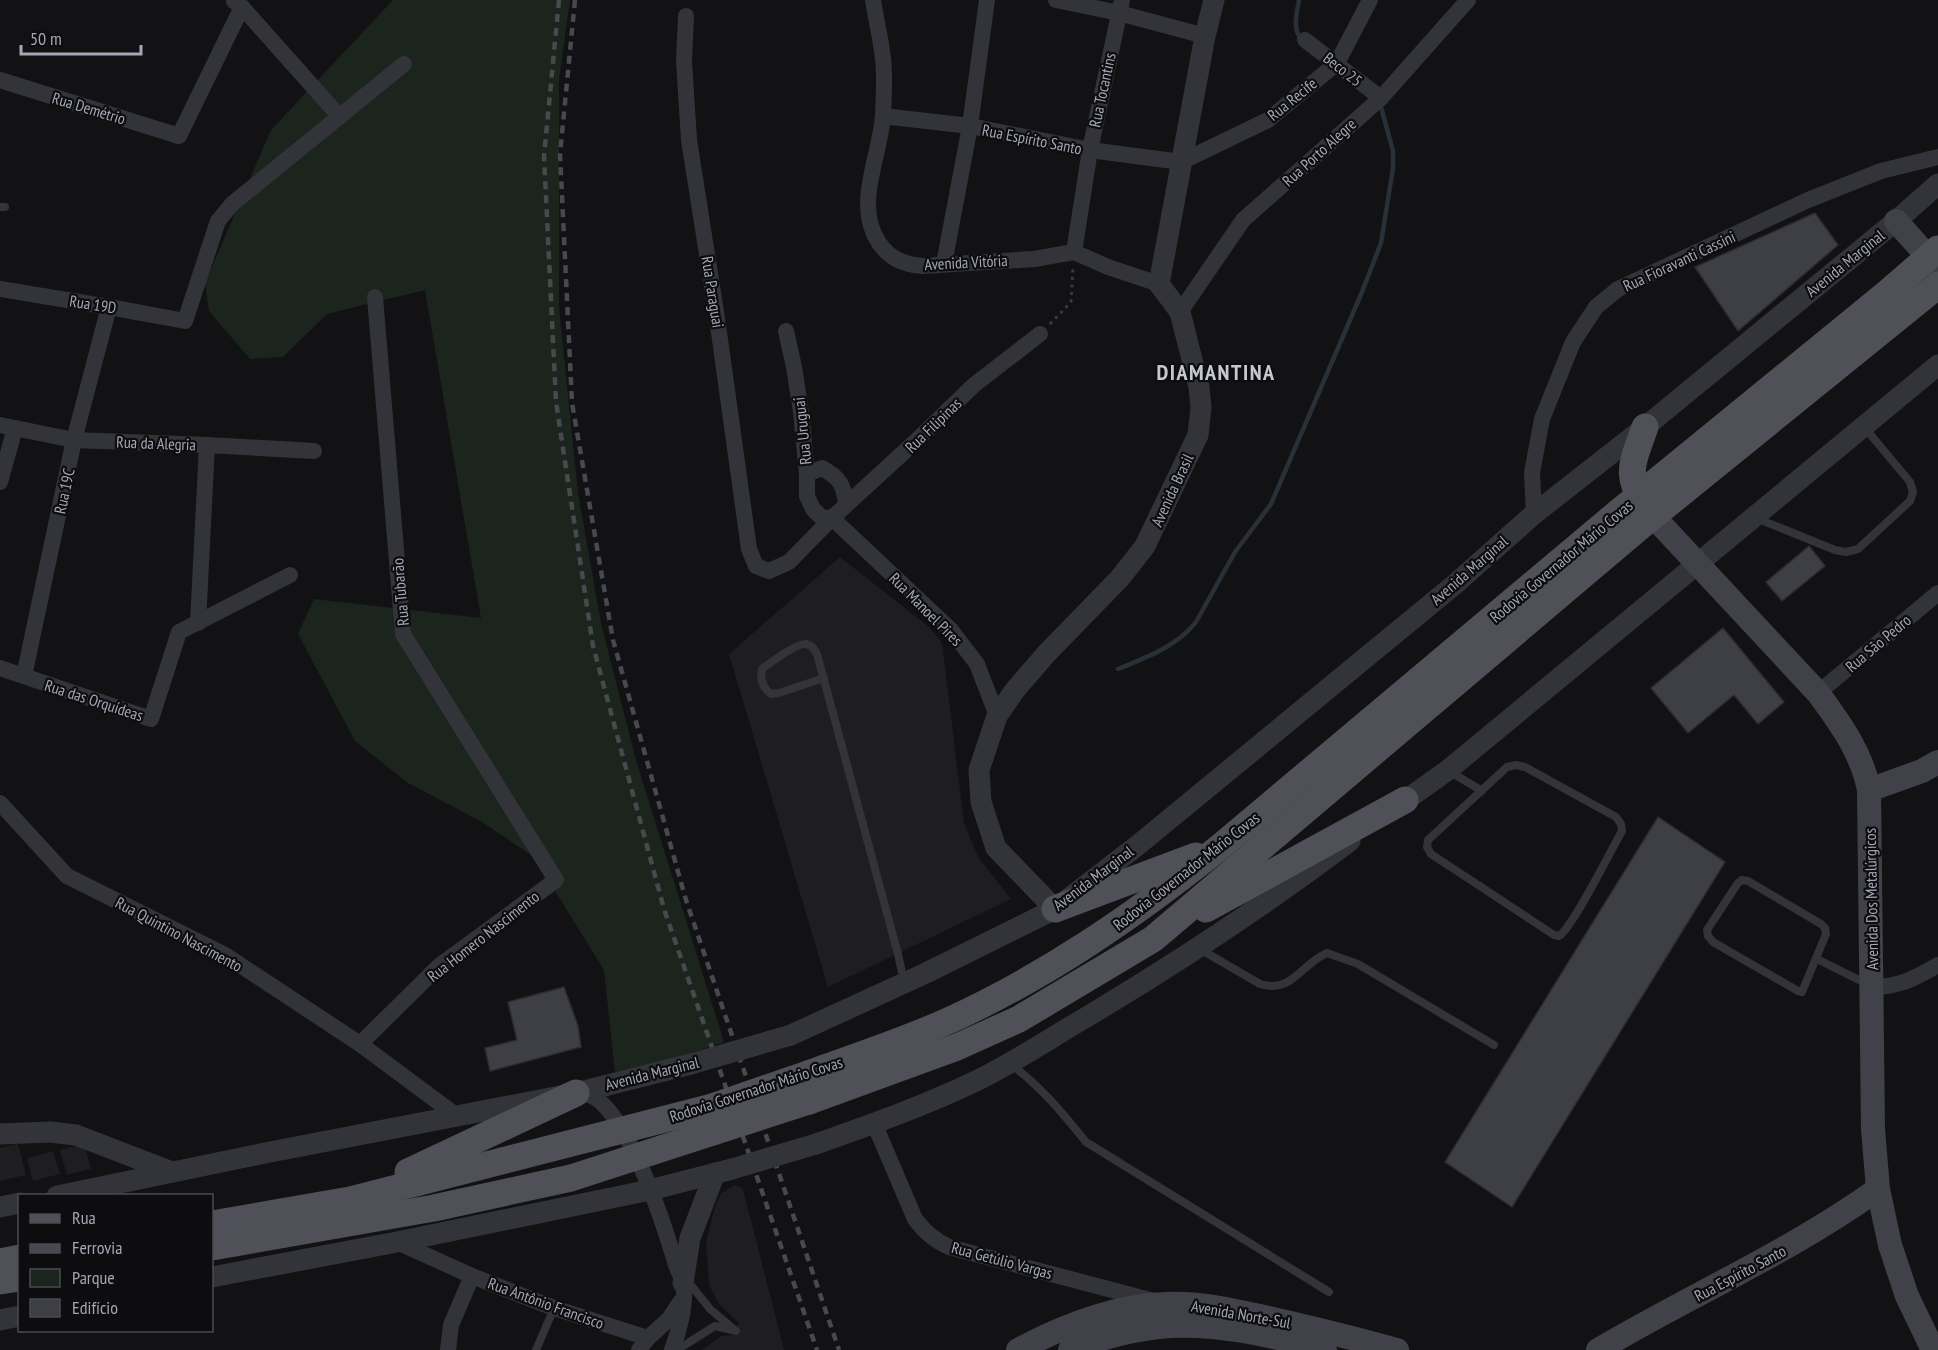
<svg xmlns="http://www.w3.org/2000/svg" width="1938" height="1350" font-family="'PT Sans Narrow',sans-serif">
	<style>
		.built { fill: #1e1e21 }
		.green { fill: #1c241e }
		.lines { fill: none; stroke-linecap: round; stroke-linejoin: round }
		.stream { stroke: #293038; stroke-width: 4.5 }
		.building { fill: #3e3f44; stroke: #2d2c30; stroke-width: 1.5 }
		.path { stroke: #393b40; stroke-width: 3; stroke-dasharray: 3 4.5; stroke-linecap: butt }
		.service { stroke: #333439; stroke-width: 8 }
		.minor { stroke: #333439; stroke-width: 16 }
		.tertiary { stroke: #333439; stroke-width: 21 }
		.secondary { stroke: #414249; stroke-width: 24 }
		.primary { stroke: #4f5058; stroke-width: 27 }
		.rail { stroke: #484950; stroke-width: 4.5; stroke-dasharray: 8 6; stroke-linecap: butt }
		.tertiary-bridge { stroke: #333439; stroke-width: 21 }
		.primary-bridge { stroke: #4f5058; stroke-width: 27 }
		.labels { text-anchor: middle; stroke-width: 4.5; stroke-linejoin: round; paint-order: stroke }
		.street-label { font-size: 16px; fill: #a4a7b5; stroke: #0d0d0f }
		.district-label { font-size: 22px; font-weight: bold; letter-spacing: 1.5px; fill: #c5c7d1; stroke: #0d0d0f }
	</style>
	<rect width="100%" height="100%" fill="#121214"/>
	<!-- built -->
	<g class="built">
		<path d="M 840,557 L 929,627 L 942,643 L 964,823 L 978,857 L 1011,899 L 828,987 L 729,654 Z"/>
		<path d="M 18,1144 L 26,1175 L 0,1181 L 0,1148 Z"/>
		<path d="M 84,1144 L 91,1169 L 67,1175 L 60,1150 Z"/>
		<path d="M 53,1151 L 60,1174 L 33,1181 L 27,1158 Z"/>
		<path d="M 735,1185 L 742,1188 L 744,1193 L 784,1350 L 702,1350 L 721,1336 L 733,1335 L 739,1323 L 719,1304 L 709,1285 L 706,1242 L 716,1203 L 722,1193 Z"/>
	</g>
	<!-- green -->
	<path class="green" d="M 393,0 L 570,0 L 559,80 L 559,307 L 578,493 L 601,623 L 636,760 L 724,1042 L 672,1060 L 615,1072 L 604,970 L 534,857 L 482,822 L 408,783 L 355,741 L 298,634 L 314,599 L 481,618 L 425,290 L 327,314 L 283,357 L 250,359 L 209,311 L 205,283 L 271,130 Z"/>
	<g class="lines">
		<!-- stream -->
		<g class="stream">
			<path d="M 1299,0 C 1297,14 1292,27 1301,39"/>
			<path d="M 1118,669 C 1147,657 1176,647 1196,622 L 1235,552 L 1271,504 L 1362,292 L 1381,243 L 1393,168 L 1393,151 L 1381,107"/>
		</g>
	</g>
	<!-- building -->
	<g class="building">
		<path d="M 1815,213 L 1838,245 L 1738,331 L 1695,267 Z"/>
		<path d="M 1809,546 L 1825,566 L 1782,601 L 1766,582 Z"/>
		<path d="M 1723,628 L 1784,702 L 1758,724 L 1734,695 L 1688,733 L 1651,688 Z"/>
		<path d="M 1658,817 L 1725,862 L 1512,1207 L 1445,1162 Z"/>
		<path d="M 564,987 L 578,1026 L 581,1047 L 490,1071 L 485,1048 L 517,1040 L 508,1002 Z"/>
	</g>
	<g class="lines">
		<!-- path -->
		<path class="path" d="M 1050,324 L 1071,302 L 1073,267"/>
		<!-- service -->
		<g class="service">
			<path d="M 0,207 L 5,207"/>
			<path d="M 1756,518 L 1835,550 L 1846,552 L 1858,549 L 1910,501 L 1913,492 L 1910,482 L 1865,428"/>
			<path d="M 824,678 L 779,693 L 771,694 C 763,688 760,679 762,669 C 770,663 796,643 806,644 C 812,645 814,649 817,654 L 898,954 L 904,982"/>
			<path d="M 1516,765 L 1525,767 L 1616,817 L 1621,824 L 1622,831 C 1611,850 1573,927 1559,936 L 1554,935 L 1431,854 L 1427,847 L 1428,840 L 1507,767 Z"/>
			<path d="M 1449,771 L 1482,791"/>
			<path d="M 1742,880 L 1748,881 L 1821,924 L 1825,928 L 1826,934 L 1802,992 L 1798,991 L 1713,942 L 1708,936 L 1707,930 L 1738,883 Z"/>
			<path d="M 1198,948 L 1260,984 C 1292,994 1301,964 1327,953 L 1358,964 L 1494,1045"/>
			<path d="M 1817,959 L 1867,984"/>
			<path d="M 1010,1064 C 1040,1085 1063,1114 1086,1142 L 1329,1292"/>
			<path d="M 686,1279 L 710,1309 L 736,1331"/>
			<path d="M 536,1350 L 554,1308"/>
			<path d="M 677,1350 L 715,1326 L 732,1330"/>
		</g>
		<!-- minor -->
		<g class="minor">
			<path d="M 873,0 C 876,20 881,39 883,59 C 885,76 884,96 883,114 C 881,156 853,204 879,243 C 890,259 903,264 922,266 L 1034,259 L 1074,252 L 1108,267 L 1159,284"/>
			<path d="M 1056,0 L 1119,13 L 1205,36"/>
			<path d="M 234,1 L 242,7 L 340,117"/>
			<path d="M 686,16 L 684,61 L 689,140 L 717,318 L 749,549 L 756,566 L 769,571 L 789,562 L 832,518 L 916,441 L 974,385 L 1040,334"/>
			<path d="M 1305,40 L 1381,98"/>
			<path d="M 0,80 L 179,136 L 242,7"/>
			<path d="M 883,116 L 970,126 L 1090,150 L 1181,162 L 1268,120 L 1337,63 L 1370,0"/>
			<path d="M 1074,252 L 1090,150 L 1122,0"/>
			<path d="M 944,264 L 970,126 L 987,0"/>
			<path d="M 0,289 L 109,307 L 185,321 L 218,221 L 232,204 L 404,64"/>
			<path d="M 1180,312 L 1243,220 L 1381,98 L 1468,0"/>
			<path d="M 786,331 L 794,367 L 801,412 L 807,474 L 807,496 L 813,509 L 821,517 L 832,518 L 951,630 L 977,664 L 997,716"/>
			<path d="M 0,425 L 74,440 L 207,445 L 314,451"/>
			<path d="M 807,474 L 822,468 C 840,478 844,485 846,505"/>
			<path d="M 0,482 L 15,428"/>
			<path d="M 1534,514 L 1532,473 L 1542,419 L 1573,342 L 1596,307 L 1618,289 L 1808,200 L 1881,171 L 1938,157"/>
			<path d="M 198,623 L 207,445"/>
			<path d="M 0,668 L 151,719 L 179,632 L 290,575"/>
			<path d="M 24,676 L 74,440 L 109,307"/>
			<path d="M 1818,693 L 1938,593"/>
			<path d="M 0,803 L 67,876 L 225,955 L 360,1044 L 457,1116"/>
			<path d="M 1872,987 C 1900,987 1915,978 1938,965"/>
			<path d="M 360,1044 L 439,966 L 556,880 L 403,634 L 375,297"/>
			<path d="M 576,1093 C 581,1094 589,1094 594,1097 C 630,1119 664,1224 676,1265 C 678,1271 681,1276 683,1282 C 687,1302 679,1332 672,1350"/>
			<path d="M 874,1123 L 915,1219 C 925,1232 934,1240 949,1247 L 1154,1301"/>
			<path d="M 397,1242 L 472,1276 L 554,1308 L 648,1338"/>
			<path d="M 448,1350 L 451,1325 L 472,1276"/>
			<path d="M 639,1350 L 648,1338 L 669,1319 L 681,1301"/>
		</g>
		<!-- tertiary -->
		<g class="tertiary">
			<path d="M 1392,810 L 1448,770 L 1938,365"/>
			<path d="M 1055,909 L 996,848 L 981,802 L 979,770 L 997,716 L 1015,690 L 1047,653 L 1120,578 L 1145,546 L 1198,435 L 1201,408 L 1199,387 L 1180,312 L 1159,284 L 1205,36 L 1214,0"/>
			<path d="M 791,1035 L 926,973 L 1055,909 L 1138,845 L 1454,585 L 1534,514 L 1645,427 L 1896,221 L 1938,184"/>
			<path d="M 0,1134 L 50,1132 L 76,1135 L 172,1172"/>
			<path d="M 816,1144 C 870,1125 924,1106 976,1081 C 1015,1062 1052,1037 1090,1015 C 1180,961 1267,904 1350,841"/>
			<path d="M 57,1196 L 265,1153 L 576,1093 L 691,1064"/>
			<path d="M 0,1207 L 20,1203"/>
			<path d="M 212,1277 L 397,1242 L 650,1190 L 732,1169"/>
			<path d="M 683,1283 L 690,1238 L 715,1173"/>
			<path d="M 0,1320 L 20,1316"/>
		</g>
		<!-- secondary -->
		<g class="secondary">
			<path d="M 1896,221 L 1938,268"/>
			<path d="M 1653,516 L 1818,693 C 1840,723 1862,753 1869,790 L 1873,1129 L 1878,1189 L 1890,1245 L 1907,1296 L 1933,1350"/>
			<path d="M 1869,790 L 1922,771 L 1938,762"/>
			<path d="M 1018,1350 C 1063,1326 1114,1306 1165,1304 C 1199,1302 1232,1310 1264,1317 C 1309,1327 1353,1338 1397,1350"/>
			<path d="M 1070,1350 C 1098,1339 1129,1330 1159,1327 C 1212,1321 1274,1336 1325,1350"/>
			<path d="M 1598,1350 C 1691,1295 1790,1252 1878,1189"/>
		</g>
		<!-- primary -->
		<g class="primary">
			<path d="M 1645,427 C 1632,465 1623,475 1649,511"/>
			<path d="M 1055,909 L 1196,856"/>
			<path d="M 1206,909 L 1405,800"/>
			<path d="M 808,1074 C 854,1057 904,1041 948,1021 C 1047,976 1135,915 1220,847 L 1620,511 L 1886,294 L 1938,249"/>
			<path d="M 809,1101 L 957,1047 L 1019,1019 L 1153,939 L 1642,525 L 1938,285"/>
			<path d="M 408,1172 L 576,1093"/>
			<path d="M 212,1224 L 350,1200 L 712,1107"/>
			<path d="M 212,1247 L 434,1208 L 571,1178 L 713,1132"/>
			<path d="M 0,1262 L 20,1258"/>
			<path d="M 0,1281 L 20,1278"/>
		</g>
		<!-- rail -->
		<g class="rail">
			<path d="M 559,0 L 544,156 L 556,402 L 593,646 L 664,909 L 817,1350"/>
			<path d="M 575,0 L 560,154 L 572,403 L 613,640 L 686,900 L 839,1350"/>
		</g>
		<!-- tertiary-bridge -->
		<g class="tertiary-bridge">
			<path d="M 691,1064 L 791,1035"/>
			<path d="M 732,1169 L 816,1144"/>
		</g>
		<!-- primary-bridge -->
		<g class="primary-bridge">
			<path d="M 712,1107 L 808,1074"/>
			<path d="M 713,1132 L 809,1101"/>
		</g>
	</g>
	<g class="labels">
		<!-- street labels -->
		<g class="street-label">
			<text transform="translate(1343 69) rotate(38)" y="6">Beco 25</text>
			<text transform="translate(1102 90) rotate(-78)" y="6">Rua Tocantins</text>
			<text transform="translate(1292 99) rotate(-39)" y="6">Rua Recife</text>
			<text transform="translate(89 108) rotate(17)" y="6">Rua Demétrio</text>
			<text transform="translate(1032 139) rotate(11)" y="6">Rua Espírito Santo</text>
			<text transform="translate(1319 152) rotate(-42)" y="6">Rua Porto Alegre</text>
			<text transform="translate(1679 261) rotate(-25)" y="6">Rua Fioravanti Cassini</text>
			<text transform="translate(966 262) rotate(-3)" y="6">Avenida Vitória</text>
			<text transform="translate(1845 263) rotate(-39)" y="6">Avenida Marginal</text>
			<text transform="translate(713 292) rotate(81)" y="6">Rua Paraguai</text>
			<text transform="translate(93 304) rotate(9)" y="6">Rua 19D</text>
			<text transform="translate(933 425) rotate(-44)" y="6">Rua Filipinas</text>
			<text transform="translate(802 431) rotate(-96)" y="6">Rua Uruguai</text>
			<text transform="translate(156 443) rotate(2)" y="6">Rua da Alegria</text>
			<text transform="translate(1172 490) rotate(-65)" y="6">Avenida Brasil</text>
			<text transform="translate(64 491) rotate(-78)" y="6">Rua 19C</text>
			<text transform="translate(1561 561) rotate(-40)" y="6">Rodovia Governador Mário Covas</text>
			<text transform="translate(1469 570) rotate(-41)" y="6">Avenida Marginal</text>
			<text transform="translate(400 592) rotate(-95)" y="6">Rua Tubarão</text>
			<text transform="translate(926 609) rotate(45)" y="6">Rua Manoel Pires</text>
			<text transform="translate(1878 643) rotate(-40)" y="6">Rua São Pedro</text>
			<text transform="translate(94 700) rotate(18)" y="6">Rua das Orquídeas</text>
			<text transform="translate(1186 871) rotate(-38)" y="6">Rodovia Governador Mário Covas</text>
			<text transform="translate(1093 878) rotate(-37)" y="6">Avenida Marginal</text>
			<text transform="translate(1871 899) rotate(-91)" y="6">Avenida Dos Metalúrgicos</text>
			<text transform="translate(179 934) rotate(28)" y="6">Rua Quintino Nascimento</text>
			<text transform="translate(483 936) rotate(-38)" y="6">Rua Homero Nascimento</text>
			<text transform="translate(652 1073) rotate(-14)" y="6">Avenida Marginal</text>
			<text transform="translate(756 1089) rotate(-18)" y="6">Rodovia Governador Mário Covas</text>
			<text transform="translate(1002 1260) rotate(15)" y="6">Rua Getúlio Vargas</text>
			<text transform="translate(1740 1273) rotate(-28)" y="6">Rua Espírito Santo</text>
			<text transform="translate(546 1303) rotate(20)" y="6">Rua Antônio Francisco</text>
			<text transform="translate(1241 1314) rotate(10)" y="6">Avenida Norte-Sul</text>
		</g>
		<!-- district labels -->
		<g class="district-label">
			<text x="1216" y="380">DIAMANTINA</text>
		</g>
	</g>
	<!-- legend -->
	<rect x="18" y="1194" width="195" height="138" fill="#0d0d0f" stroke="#494b51" stroke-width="1.5"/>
	<rect x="30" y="1214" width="30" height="9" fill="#4f5058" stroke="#494b51" stroke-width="1.5"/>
	<text x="72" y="1224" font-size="18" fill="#a4a7b5">Rua</text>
	<rect x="30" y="1244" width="30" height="9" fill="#484950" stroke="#494b51" stroke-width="1.5"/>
	<text x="72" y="1254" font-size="18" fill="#a4a7b5">Ferrovia</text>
	<rect x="30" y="1269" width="30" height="18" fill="#1c241e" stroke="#494b51" stroke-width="1.5"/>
	<text x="72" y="1284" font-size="18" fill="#a4a7b5">Parque</text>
	<rect x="30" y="1299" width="30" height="18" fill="#3e3f44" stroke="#494b51" stroke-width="1.5"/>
	<text x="72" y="1314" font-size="18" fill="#a4a7b5">Edifício</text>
	<!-- scale -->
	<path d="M21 45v9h120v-9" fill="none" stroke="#a4a7b5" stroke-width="3"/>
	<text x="30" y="45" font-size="18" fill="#a4a7b5" stroke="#0d0d0f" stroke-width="4.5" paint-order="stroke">50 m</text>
</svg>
